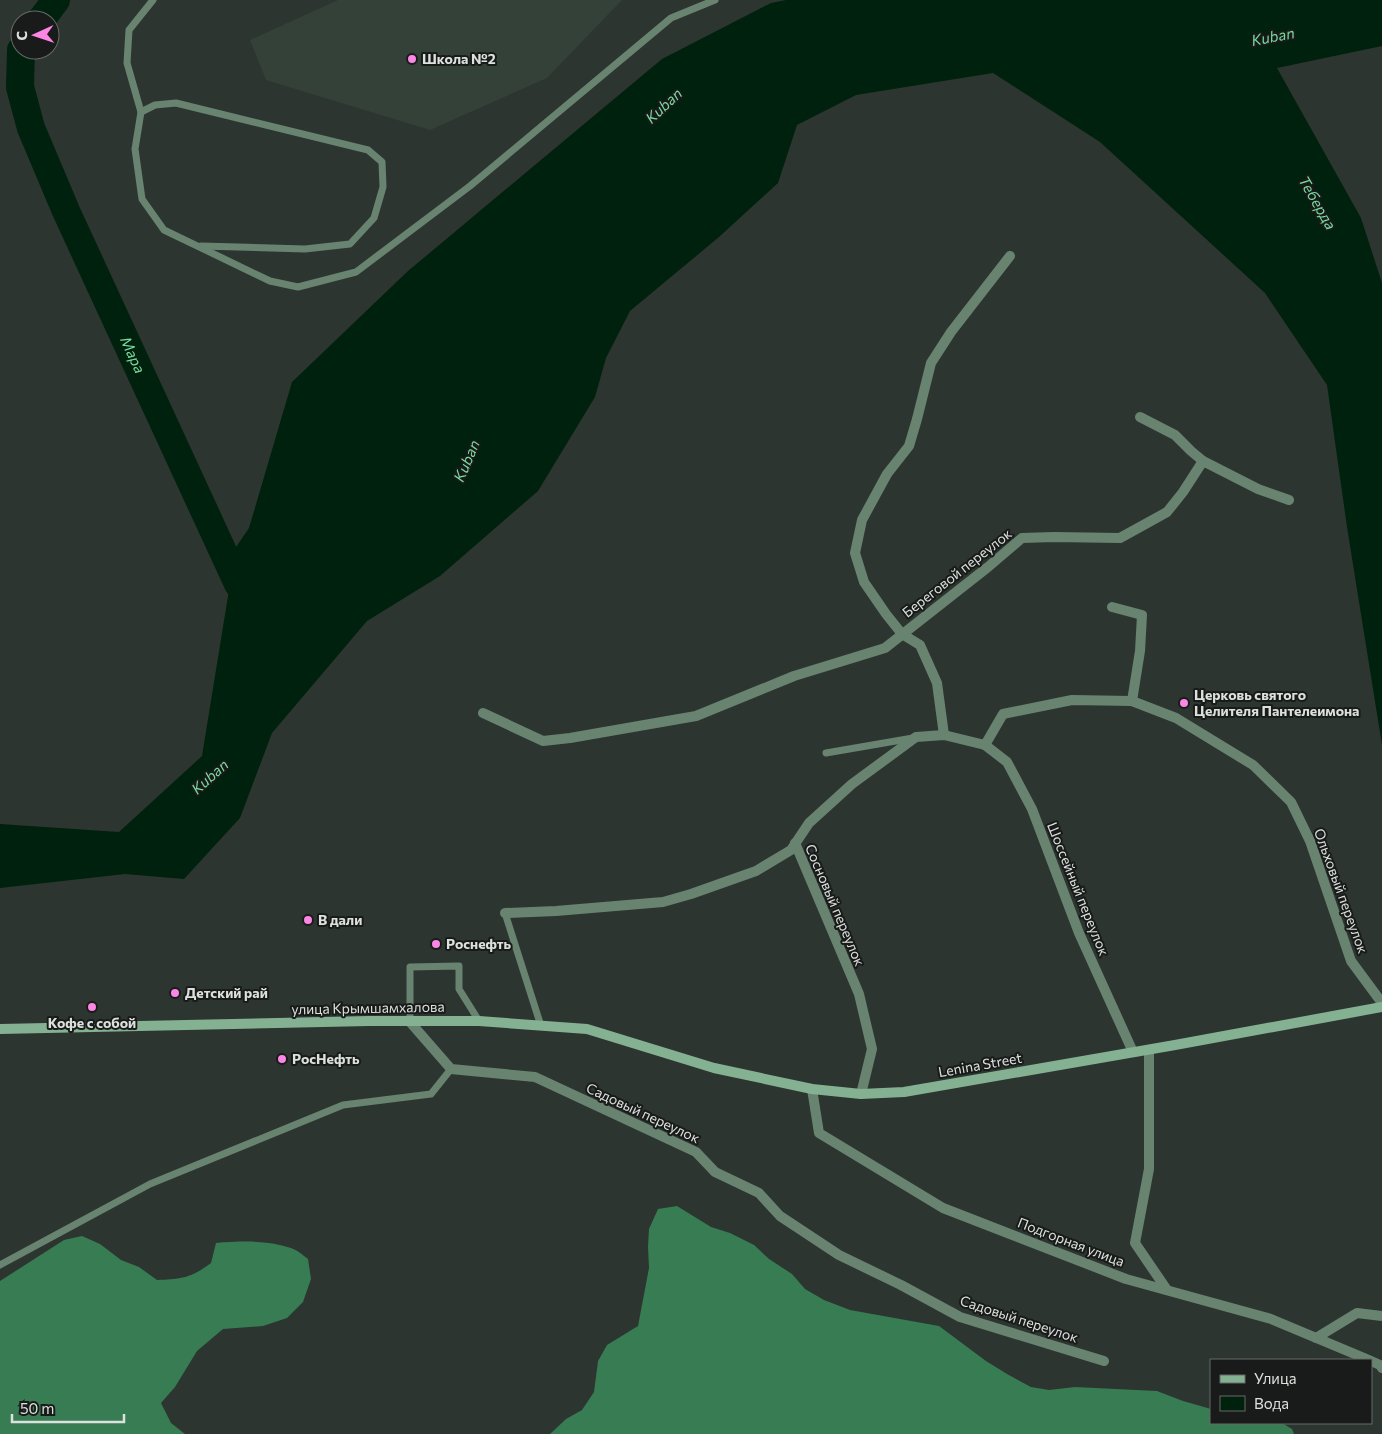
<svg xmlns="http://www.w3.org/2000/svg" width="1382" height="1434" font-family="Commissioner,sans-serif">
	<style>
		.built { fill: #334138 }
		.forest { fill: #377c53 }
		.water { fill: #00210d }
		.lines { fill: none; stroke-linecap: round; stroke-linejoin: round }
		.river { stroke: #00210d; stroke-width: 28 }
		.service { stroke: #688471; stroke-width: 7 }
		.minor { stroke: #688471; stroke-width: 10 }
		.secondary { stroke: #85b193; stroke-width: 10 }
		.poi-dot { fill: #fc86e4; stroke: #181b19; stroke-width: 2 }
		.labels { text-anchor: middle; stroke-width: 4; stroke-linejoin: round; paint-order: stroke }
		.poi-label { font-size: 14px; font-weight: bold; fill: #dce1dd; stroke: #181b19; text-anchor: start }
		.street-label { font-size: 14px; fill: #dce1dd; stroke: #181b19 }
		.water-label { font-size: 15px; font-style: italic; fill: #7ada9e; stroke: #181b19 }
	</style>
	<rect width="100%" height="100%" fill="#2d3530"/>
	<!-- built -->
	<path class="built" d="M 338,0 L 622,0 L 547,78 L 430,130 L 266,80 L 250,40 Z"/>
	<!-- forest -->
	<g class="forest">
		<path d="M 677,1206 L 711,1227 L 730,1233 L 754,1245 L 769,1259 L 792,1274 L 805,1289 L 824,1300 L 850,1310 L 939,1326 L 986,1361 L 1007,1374 L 1031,1387 L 1049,1390 L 1075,1387 L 1157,1391 L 1183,1401 L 1211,1409 L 1211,1423 L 1282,1423 L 1292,1429 L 1294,1434 L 550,1434 L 566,1419 L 582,1410 L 594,1392 L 598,1361 L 607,1345 L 638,1326 L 649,1268 L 648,1247 L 649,1229 L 658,1209 Z"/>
		<path d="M 82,1236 L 100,1244 L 121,1260 L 139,1267 L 157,1280 C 182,1279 191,1278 211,1263 L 216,1243 C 241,1241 267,1240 291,1248 C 297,1250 303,1255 308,1259 L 311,1279 L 303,1302 L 287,1318 L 263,1326 L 223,1329 L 197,1351 L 175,1387 L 161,1403 L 171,1423 L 185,1434 L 0,1434 L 0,1281 L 64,1240 Z"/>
	</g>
	<!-- water -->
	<path class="water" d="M 786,0 L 1382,0 L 1382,46 L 1277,68 L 1361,218 L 1382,283 L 1382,745 L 1347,527 L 1327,385 L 1265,293 L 1100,142 L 993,73 L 856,95 L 797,125 L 778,183 L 719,237 L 630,311 L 606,358 L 595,397 L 538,491 L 440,576 L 367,621 L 272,733 L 240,818 L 184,879 L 125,874 L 0,888 L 0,824 L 119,832 L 202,756 L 236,547 L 249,528 L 292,382 L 408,271 L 662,59 L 771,3 Z"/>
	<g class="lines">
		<!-- river -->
		<g class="river">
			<path d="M 41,20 L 56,0"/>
			<path id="s1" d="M 21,50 L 20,87 L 31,128 L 66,211 L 238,584 L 252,604"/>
		</g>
		<!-- service -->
		<g class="service">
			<path d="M 153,0 L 129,30 L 127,63 L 141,112 L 135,149 L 142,199 L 164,230 L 270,281 L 298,287 L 356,272 L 470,186 L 671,18 L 715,0"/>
			<path d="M 141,112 L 155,105 L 176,103 L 368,150 L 382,162 L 383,187 L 374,218 L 350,244 L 305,249 L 201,246"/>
			<path d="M 826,753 L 913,738"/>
			<path d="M 505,913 L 541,1026"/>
			<path d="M 410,1022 L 410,967 L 459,966 L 459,989 L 479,1021"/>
			<path d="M 0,1265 L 150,1184 L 343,1105 L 431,1094 L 451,1069"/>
		</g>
		<!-- minor -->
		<g class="minor">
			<path d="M 1140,417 L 1175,435 L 1191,451 L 1203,461"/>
			<path d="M 1112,607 L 1142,615 L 1140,651 L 1132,701"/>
			<path d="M 483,713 L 543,741 L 570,738 L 696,716 L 794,676 L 885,648 L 988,567 L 1022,538 L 1054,537 L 1120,538 L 1167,512 L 1183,492 L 1203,461 L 1258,489 L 1289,500"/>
			<path d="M 944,735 L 937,683 L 920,645 L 902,634 L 886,614 L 864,582 L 855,553 L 862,520 L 887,474 L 909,446 L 917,419 L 931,363 L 951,332 L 1010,256"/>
			<path d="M 985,745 L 1007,762 L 1032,809 L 1079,933 L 1133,1052"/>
			<path d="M 795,843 L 859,994 L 872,1049 L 861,1094"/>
			<path d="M 505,913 L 556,911 L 663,902 L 691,894 L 756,871 L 791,850 L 809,823 L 852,784 L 916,737 L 944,735 L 985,745 L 1003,714 L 1072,700 L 1132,701 L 1176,718 L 1253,765 L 1291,802 L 1310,841 L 1351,961 L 1382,1003"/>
			<path d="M 410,1022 L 451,1069 L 535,1077 L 696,1152 L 715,1172 L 759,1193 L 780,1216 L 839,1255 L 901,1285 L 960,1317 L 1104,1361"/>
			<path d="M 1149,1050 L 1149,1169 L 1135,1243 L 1167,1290"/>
			<path d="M 812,1089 L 819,1133 L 943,1208 L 1126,1279 L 1271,1319 L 1369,1360"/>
			<path d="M 1316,1338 L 1357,1313 L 1382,1316"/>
			<path d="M 1371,1361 L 1380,1365 L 1382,1368"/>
		</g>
		<!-- secondary -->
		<path class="secondary" d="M 0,1029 L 369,1021 L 479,1021 L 587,1029 L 714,1068 L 812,1089 L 861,1094 L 904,1092 L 1175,1045 L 1382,1007"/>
	</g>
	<!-- markers -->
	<g class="poi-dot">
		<circle cx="412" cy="59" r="5"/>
		<circle cx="1184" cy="703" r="5"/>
		<circle cx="308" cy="920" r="5"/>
		<circle cx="436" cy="944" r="5"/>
		<circle cx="175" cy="993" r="5"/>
		<circle cx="92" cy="1007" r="5"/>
		<circle cx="282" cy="1059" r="5"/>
	</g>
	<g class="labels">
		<!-- poi labels -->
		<g class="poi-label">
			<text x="422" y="64">Школа №2</text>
			<text x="1194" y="700">Церковь святого<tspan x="1194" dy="16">Целителя Пантелеимона</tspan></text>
			<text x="318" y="925">В дали</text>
			<text x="446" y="949">Роснефть</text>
			<text x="185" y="998">Детский рай</text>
			<text x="92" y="1028" text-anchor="middle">Кофе с собой</text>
			<text x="292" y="1064">РосНефть</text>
		</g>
		<!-- street labels -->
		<g class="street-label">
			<text transform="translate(957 573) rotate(-38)" y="5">Береговой переулок</text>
			<text transform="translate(1078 889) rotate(68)" y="5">Шоссейный переулок</text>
			<text transform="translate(1341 891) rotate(70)" y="5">Ольховый переулок</text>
			<text transform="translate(835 905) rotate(67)" y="5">Сосновый переулок</text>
			<text transform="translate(368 1008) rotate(-1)" y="5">улица Крымшамхалова</text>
			<text transform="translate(980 1065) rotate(-10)" y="5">Lenina Street</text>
			<text transform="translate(643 1113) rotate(25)" y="5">Садовый переулок</text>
			<text transform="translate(1071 1242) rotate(21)" y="5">Подгорная улица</text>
			<text transform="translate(1019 1319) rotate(18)" y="5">Садовый переулок</text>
		</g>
		<!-- water labels -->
		<g class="water-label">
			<text transform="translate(1273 37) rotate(-11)" y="5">Kuban</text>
			<text transform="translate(664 106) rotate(-43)" y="5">Kuban</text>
			<text transform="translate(1317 203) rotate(60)" y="5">Теберда</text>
			<text dy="5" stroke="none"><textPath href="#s1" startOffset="328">Мара</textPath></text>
			<text transform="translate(467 461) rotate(-67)" y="5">Kuban</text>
			<text transform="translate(210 777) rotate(-42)" y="5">Kuban</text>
		</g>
	</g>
	<!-- legend -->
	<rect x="1210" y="1359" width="162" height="65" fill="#181b19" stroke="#666a67"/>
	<rect x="1220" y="1375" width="25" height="8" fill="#85b193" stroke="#666a67"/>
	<text x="1254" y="1384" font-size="15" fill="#dce1dd">Улица</text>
	<rect x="1220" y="1396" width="25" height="15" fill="#00210d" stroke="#666a67"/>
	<text x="1254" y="1409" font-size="15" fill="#dce1dd">Вода</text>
	<!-- north arrow -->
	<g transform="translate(35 35) rotate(267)"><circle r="24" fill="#181b19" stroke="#666a67"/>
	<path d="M0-4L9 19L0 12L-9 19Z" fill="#fc86e4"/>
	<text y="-8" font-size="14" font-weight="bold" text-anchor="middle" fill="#dce1dd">С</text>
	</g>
	<!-- scale -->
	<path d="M12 1414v8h112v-8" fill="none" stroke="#dce1dd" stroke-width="2.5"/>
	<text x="20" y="1414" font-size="15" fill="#dce1dd" stroke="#181b19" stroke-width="4" paint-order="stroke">50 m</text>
</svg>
